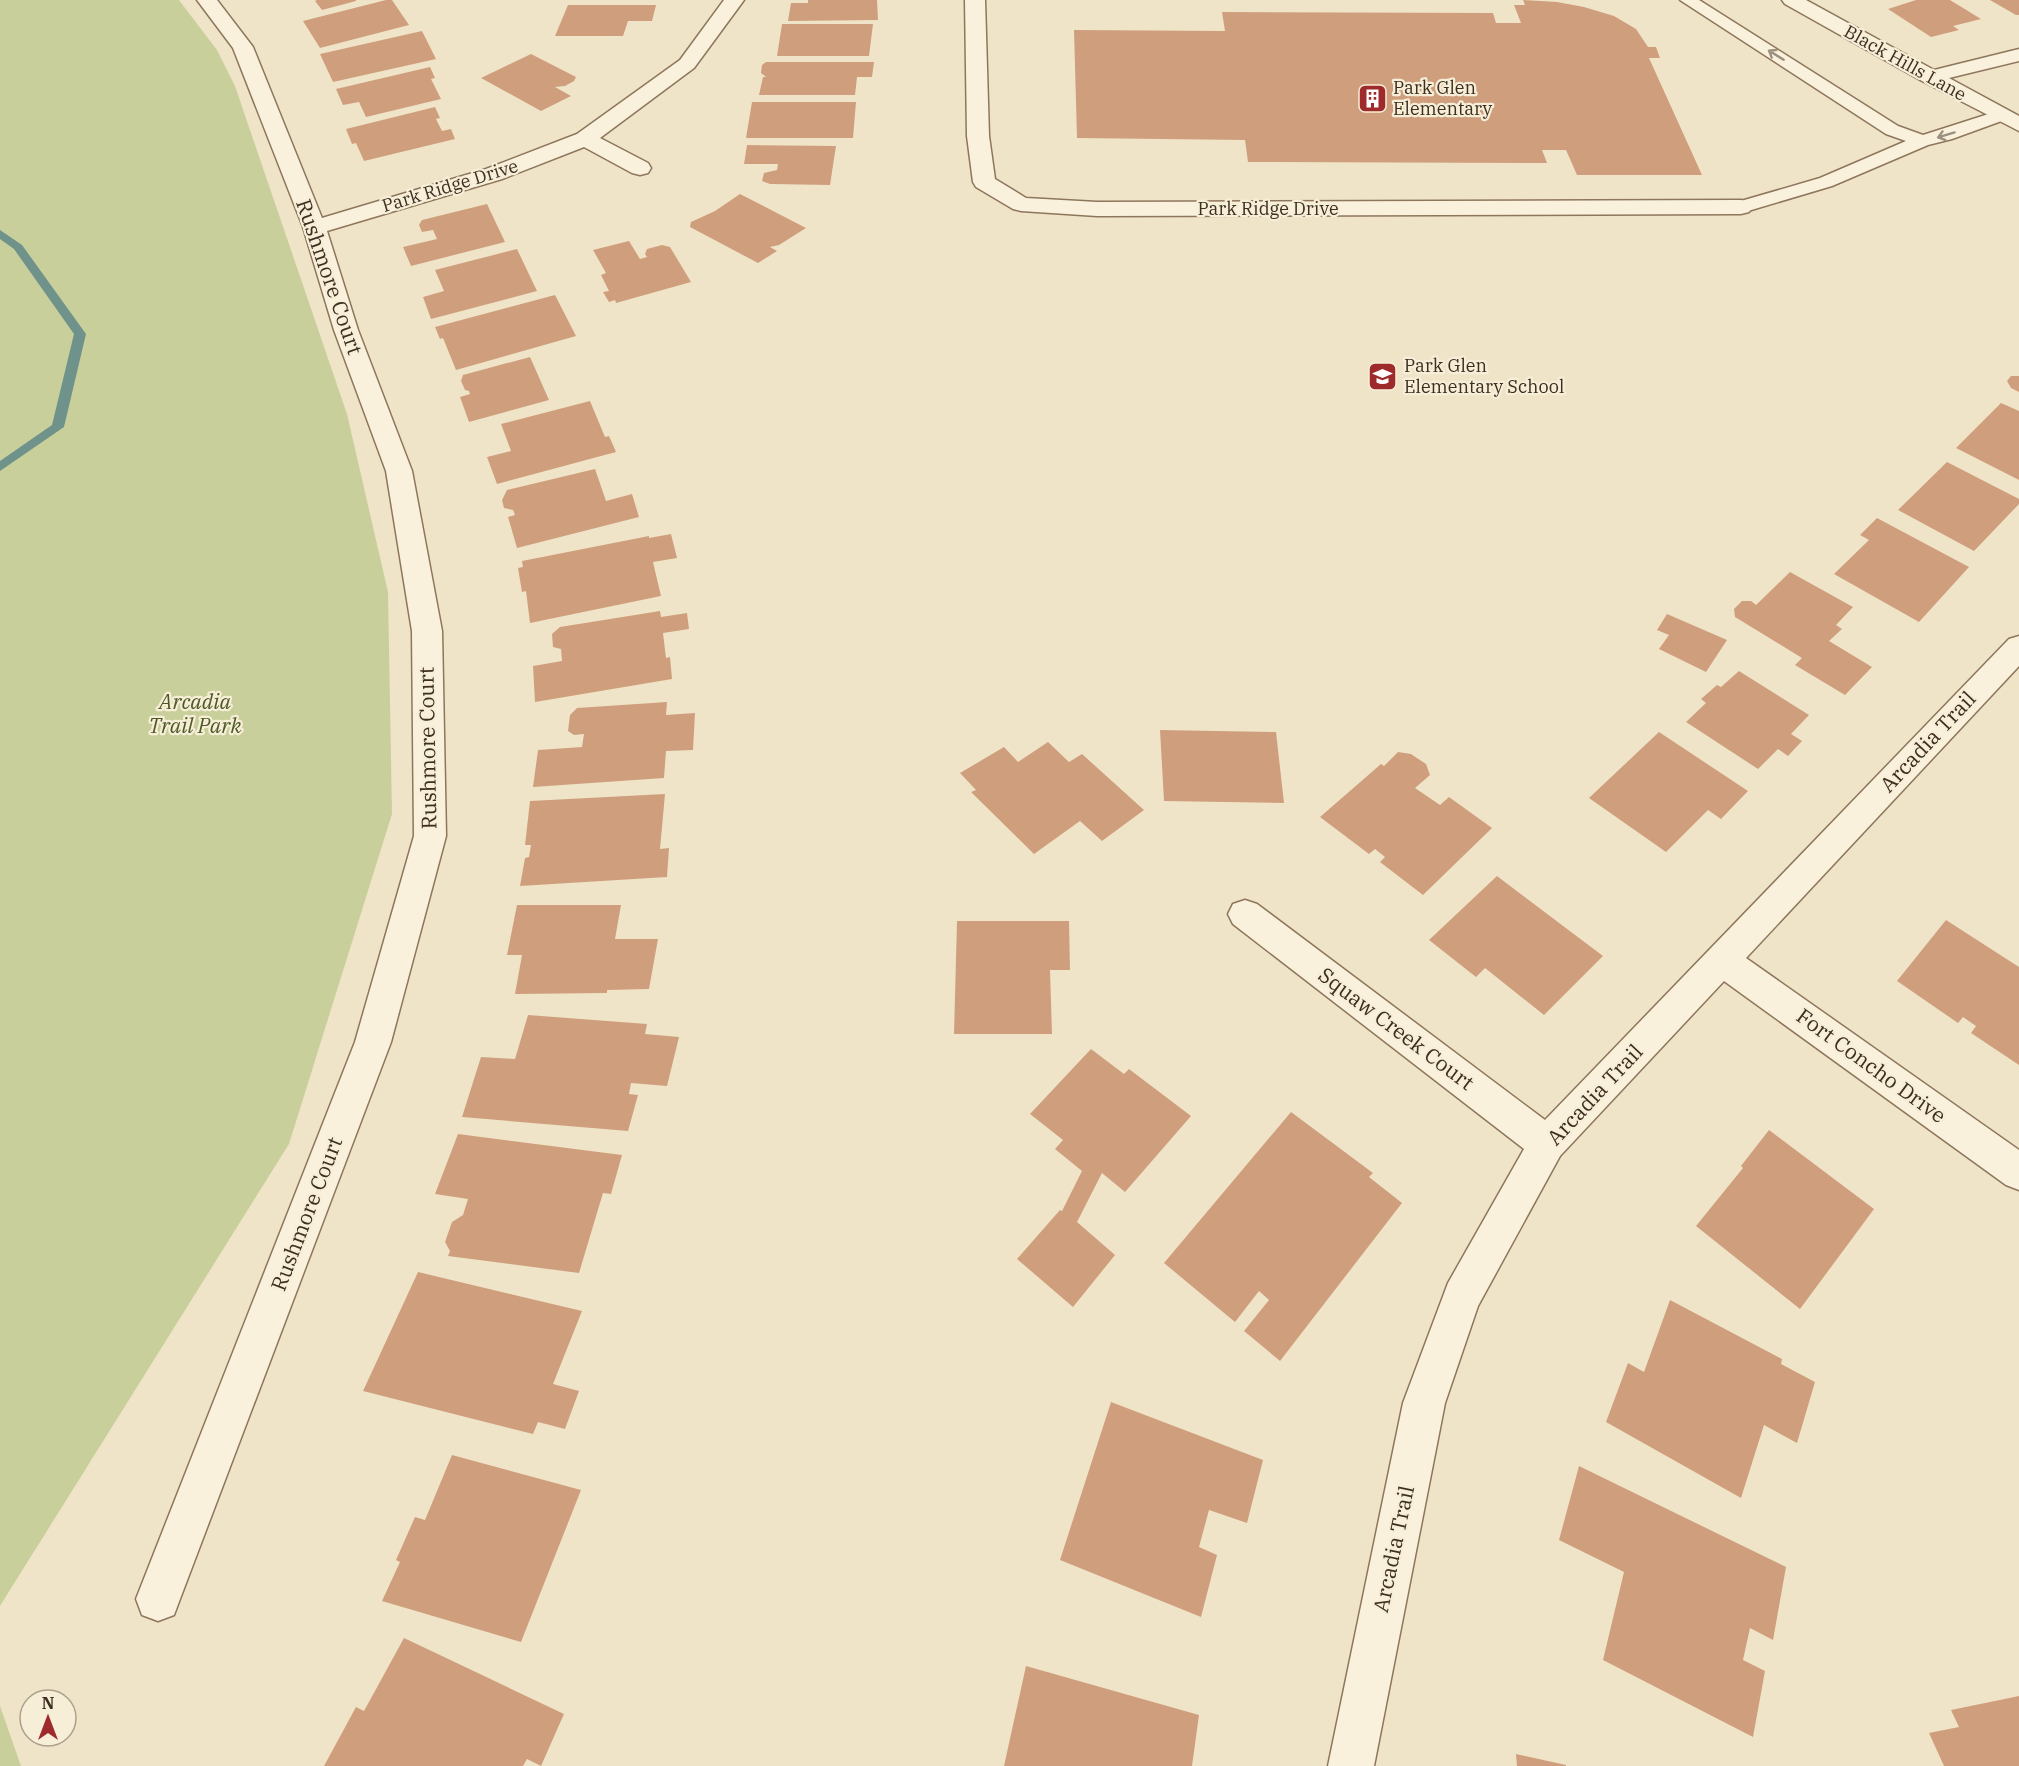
<svg xmlns="http://www.w3.org/2000/svg" width="2019" height="1766" font-family="'IBM Plex Serif',serif">
	<style>
		.green { fill: #c9cf9b }
		.lines { fill: none; stroke-linecap: round; stroke-linejoin: round }
		.stream { fill: #6f938a; fill-rule: evenodd }
		.building { fill: #cf9f7d }
		.lane-casing { stroke: #8d765c; stroke-width: 3 }
		.street-casing { stroke: #8d765c; stroke-width: 3 }
		.lane { fill: #faf1dc; fill-rule: evenodd }
		.street { fill: #faf1dc; fill-rule: evenodd }
		.oneway { stroke: #9c907e }
		.labels { text-anchor: middle; stroke-width: 4.5; stroke-linejoin: round; paint-order: stroke }
		.far-street-label { font-size: 18px; fill: #3d2e20; stroke: #f7eed8 }
		.far-poi-label { font-size: 18px; fill: #3d2e20; stroke: #f7eed8; text-anchor: start }
		.street-label { font-size: 21px; fill: #3d2e20; stroke: #f7eed8 }
		.park-label { font-size: 21px; font-style: italic; fill: #4d5a26; stroke: #f7eed8 }
	</style>
	<rect width="100%" height="100%" fill="#f0e4c8"/>
	<!-- green -->
	<g class="green">
		<path d="M 0,0 L 179,0 L 217,50 L 235,86 L 347,414 L 388,592 L 392,814 L 289,1144 L 0,1606 Z"/>
		<path d="M 0,1706 L 21,1766 L 0,1766 Z"/>
	</g>
	<g class="lines">
		<!-- stream -->
		<path class="stream" d="M 0,230 L 22,245 L 86,334 L 64,427 L 0,471 L 0,461 L 52,425 L 74,334 L 14,249 L 0,239 Z"/>
	</g>
	<!-- building -->
	<g class="building">
		<path d="M 317,0 L 356,0 L 356,1 L 322,10 L 315,1 Z"/>
		<path d="M 386,0 L 392,0 L 409,25 L 320,48 L 303,21 Z"/>
		<path d="M 808,0 L 877,0 L 878,20 L 788,21 L 791,3 L 808,3 Z"/>
		<path d="M 1523,0 L 1557,2 L 1584,7 L 1614,16 L 1636,29 L 1648,47 L 1656,47 L 1660,58 L 1649,58 L 1702,175 L 1577,175 L 1566,150 L 1542,150 L 1547,163 L 1248,162 L 1245,140 L 1077,138 L 1074,30 L 1225,31 L 1222,12 L 1493,13 L 1496,23 L 1521,23 L 1514,5 L 1525,5 Z"/>
		<path d="M 1916,0 L 1950,0 L 1981,19 L 1953,26 L 1959,30 L 1931,37 L 1888,9 Z"/>
		<path d="M 1990,0 L 2019,0 L 2019,15 L 2016,15 Z"/>
		<path d="M 568,5 L 656,5 L 652,21 L 628,21 L 623,36 L 555,36 Z"/>
		<path d="M 782,24 L 873,24 L 869,56 L 777,56 Z"/>
		<path d="M 422,31 L 436,59 L 333,82 L 320,54 Z"/>
		<path d="M 531,54 L 576,77 L 574,81 L 565,86 L 555,87 L 571,96 L 541,111 L 481,78 Z"/>
		<path d="M 766,62 L 874,62 L 872,77 L 857,77 L 855,95 L 759,95 L 763,77 L 766,77 L 761,73 L 762,65 Z"/>
		<path d="M 430,67 L 435,78 L 431,79 L 441,99 L 366,117 L 359,102 L 343,105 L 336,89 Z"/>
		<path d="M 752,102 L 856,102 L 853,138 L 746,138 Z"/>
		<path d="M 435,107 L 440,118 L 436,119 L 442,131 L 451,129 L 455,139 L 364,161 L 356,143 L 352,144 L 346,129 Z"/>
		<path d="M 747,145 L 836,146 L 830,185 L 770,184 L 762,181 L 764,173 L 777,170 L 778,164 L 744,164 Z"/>
		<path d="M 740,194 L 806,228 L 779,245 L 770,247 L 777,251 L 758,263 L 690,227 L 691,222 L 715,211 Z"/>
		<path d="M 487,204 L 505,242 L 411,266 L 403,247 L 437,239 L 433,230 L 422,232 L 419,225 L 422,220 Z"/>
		<path d="M 629,241 L 640,259 L 647,257 L 645,254 L 647,249 L 662,245 L 670,247 L 691,282 L 616,303 L 615,300 L 609,302 L 603,292 L 609,291 L 601,275 L 606,273 L 593,250 Z"/>
		<path d="M 517,249 L 537,291 L 431,319 L 423,297 L 444,291 L 435,270 Z"/>
		<path d="M 555,295 L 576,336 L 456,370 L 443,338 L 440,339 L 435,327 Z"/>
		<path d="M 530,357 L 549,400 L 469,422 L 460,397 L 470,394 L 469,391 L 465,390 L 461,381 L 463,375 Z"/>
		<path d="M 2011,376 L 2019,376 L 2019,392 L 2011,388 L 2007,381 Z"/>
		<path d="M 590,401 L 605,437 L 609,436 L 616,452 L 497,484 L 487,457 L 511,451 L 501,424 Z"/>
		<path d="M 2001,403 L 2019,411 L 2019,480 L 1956,448 Z"/>
		<path d="M 1947,462 L 2019,499 L 2019,504 L 1974,551 L 1898,510 Z"/>
		<path d="M 595,469 L 606,501 L 632,494 L 639,517 L 517,548 L 508,517 L 515,515 L 513,510 L 504,508 L 502,500 L 507,490 Z"/>
		<path d="M 1877,518 L 1969,567 L 1919,622 L 1834,574 L 1869,540 L 1860,535 Z"/>
		<path d="M 671,534 L 677,558 L 653,562 L 661,596 L 530,623 L 526,591 L 522,592 L 518,568 L 523,567 L 522,561 L 649,536 L 649,538 Z"/>
		<path d="M 1790,572 L 1853,607 L 1836,625 L 1842,629 L 1829,641 L 1872,667 L 1845,695 L 1795,665 L 1802,658 L 1735,617 L 1734,609 L 1742,601 L 1751,601 L 1756,605 Z"/>
		<path d="M 660,611 L 661,617 L 687,613 L 689,629 L 663,633 L 666,658 L 670,657 L 672,679 L 535,702 L 533,666 L 562,661 L 561,649 L 553,647 L 552,634 L 560,627 Z"/>
		<path d="M 1667,614 L 1727,640 L 1706,672 L 1659,649 L 1669,635 L 1657,630 Z"/>
		<path d="M 1739,671 L 1809,715 L 1791,734 L 1802,741 L 1788,756 L 1778,749 L 1758,769 L 1686,722 L 1706,703 L 1701,699 L 1717,685 L 1721,687 Z"/>
		<path d="M 667,702 L 666,715 L 695,713 L 693,750 L 666,751 L 664,778 L 533,787 L 538,750 L 582,747 L 584,734 L 574,735 L 568,731 L 570,715 L 577,708 Z"/>
		<path d="M 1160,730 L 1276,732 L 1284,803 L 1164,801 Z"/>
		<path d="M 1659,732 L 1748,791 L 1721,819 L 1708,810 L 1666,852 L 1589,798 Z"/>
		<path d="M 1048,742 L 1069,762 L 1082,754 L 1144,810 L 1102,841 L 1080,821 L 1034,854 L 971,792 L 976,790 L 960,773 L 1004,747 L 1018,762 Z"/>
		<path d="M 1398,752 L 1411,754 L 1426,764 L 1430,775 L 1415,788 L 1440,805 L 1449,797 L 1492,828 L 1423,895 L 1380,862 L 1385,857 L 1375,849 L 1369,854 L 1320,817 L 1381,764 L 1384,766 Z"/>
		<path d="M 665,794 L 660,849 L 669,848 L 667,877 L 520,886 L 525,858 L 529,857 L 531,845 L 525,845 L 530,801 Z"/>
		<path d="M 1497,876 L 1603,956 L 1544,1015 L 1485,968 L 1476,977 L 1429,940 Z"/>
		<path d="M 517,905 L 621,905 L 615,939 L 658,939 L 649,989 L 607,990 L 607,993 L 515,994 L 522,955 L 507,955 Z"/>
		<path d="M 1946,920 L 2019,967 L 2019,1065 L 1971,1033 L 1976,1026 L 1963,1017 L 1958,1023 L 1897,981 Z"/>
		<path d="M 957,921 L 1069,921 L 1070,970 L 1050,970 L 1052,1034 L 954,1034 Z"/>
		<path d="M 528,1015 L 647,1024 L 645,1034 L 679,1037 L 667,1086 L 631,1083 L 629,1094 L 638,1095 L 628,1131 L 462,1117 L 481,1057 L 515,1059 Z"/>
		<path d="M 1091,1049 L 1124,1074 L 1129,1069 L 1191,1116 L 1125,1192 L 1102,1173 L 1077,1222 L 1115,1255 L 1073,1307 L 1017,1259 L 1060,1210 L 1062,1211 L 1082,1171 L 1055,1149 L 1063,1140 L 1030,1114 Z"/>
		<path d="M 1291,1112 L 1373,1173 L 1369,1177 L 1402,1203 L 1280,1361 L 1244,1331 L 1269,1300 L 1259,1291 L 1235,1322 L 1164,1263 Z"/>
		<path d="M 1769,1130 L 1874,1209 L 1800,1309 L 1696,1226 L 1743,1168 L 1741,1166 Z"/>
		<path d="M 458,1134 L 622,1155 L 611,1194 L 603,1193 L 579,1273 L 448,1256 L 450,1251 L 445,1242 L 452,1222 L 463,1215 L 468,1199 L 435,1194 Z"/>
		<path d="M 418,1272 L 582,1311 L 553,1384 L 579,1391 L 565,1429 L 538,1422 L 533,1434 L 363,1391 Z"/>
		<path d="M 1670,1300 L 1782,1359 L 1781,1364 L 1815,1382 L 1797,1443 L 1764,1425 L 1741,1498 L 1606,1422 L 1628,1363 L 1644,1372 Z"/>
		<path d="M 1111,1402 L 1263,1460 L 1247,1523 L 1209,1510 L 1199,1547 L 1217,1555 L 1201,1617 L 1060,1560 Z"/>
		<path d="M 452,1455 L 581,1490 L 521,1642 L 382,1601 L 400,1562 L 396,1560 L 415,1517 L 425,1520 Z"/>
		<path d="M 1579,1466 L 1786,1567 L 1773,1640 L 1750,1628 L 1743,1660 L 1765,1671 L 1753,1737 L 1603,1660 L 1624,1572 L 1559,1540 Z"/>
		<path d="M 404,1638 L 564,1714 L 541,1766 L 527,1759 L 523,1766 L 324,1766 L 356,1707 L 364,1711 Z"/>
		<path d="M 1026,1666 L 1199,1715 L 1192,1766 L 1004,1766 Z"/>
		<path d="M 2019,1696 L 2019,1766 L 1944,1766 L 1929,1733 L 1959,1727 L 1951,1710 Z"/>
		<path d="M 1516,1754 L 1566,1765 L 1566,1766 L 1517,1766 Z"/>
	</g>
	<g class="lines">
		<defs>
			<path id="lane" d="M 1680,0 L 1699,0 L 1898,126 L 1923,135 L 2001,110 L 2007,111 L 2010,115 L 2007,119 L 1952,139 L 1928,145 L 1832,186 L 1748,211 L 1734,211 L 1732,207 L 1734,203 L 1820,178 L 1906,141 L 1886,134 Z"/>
			<g id="street">
				<path d="M 197,0 L 217,0 L 253,47 L 322,218 L 486,169 L 577,134 L 680,60 L 724,0 L 744,0 L 694,68 L 600,138 L 648,163 L 651,168 L 648,173 L 640,175 L 632,173 L 584,147 L 502,179 L 327,231 L 358,330 L 412,471 L 442,631 L 446,836 L 391,1042 L 180,1599 L 174,1615 L 158,1621 L 142,1615 L 136,1599 L 355,1042 L 414,836 L 412,631 L 386,471 L 334,330 L 303,227 L 233,48 Z"/>
				<path d="M 965,0 L 985,0 L 989,136 L 995,179 L 1026,198 L 1097,202 L 1741,200 L 1749,202 L 1752,207 L 1749,212 L 1741,214 L 1097,216 L 1021,211 L 1013,209 L 976,187 L 973,182 L 967,136 Z"/>
				<path d="M 1782,0 L 1806,0 L 1934,70 L 2019,49 L 2019,61 L 1949,78 L 2019,116 L 2019,131 L 1922,81 L 1785,4 Z"/>
				<path d="M 2019,636 L 2019,666 L 1746,958 L 2019,1150 L 2019,1190 L 2006,1185 L 1724,981 L 1560,1156 L 1478,1306 L 1445,1403 L 1374,1766 L 1328,1766 L 1403,1403 L 1448,1283 L 1524,1149 L 1233,924 L 1228,914 L 1233,904 L 1245,900 L 1257,904 L 1545,1120 L 2009,639 Z"/>
			</g>
		</defs>
		<!-- lane casing -->
		<use href="#lane" class="lane-casing"/>
		<!-- street casing -->
		<use href="#street" class="street-casing"/>
		<!-- lane -->
		<use href="#lane" class="lane"/>
		<!-- street -->
		<use href="#street" class="street"/>
	</g>
	<!-- one-way arrows -->
	<defs><path id="oneway-shaft" d="M-6 0H5M1.5-3L5.5 0L1.5 3" fill="none" stroke-width="1.6" stroke-linecap="round" stroke-linejoin="round" transform="scale(1.5)"/></defs>
	<g class="oneway">
		<use href="#oneway-shaft" transform="translate(1776 55) rotate(-148)"/>
		<use href="#oneway-shaft" transform="translate(1946 135) rotate(163)"/>
	</g>
	<!-- icons -->
	<defs>
		<symbol id="building-square" viewBox="-11 -11 22 22"><rect x="-9" y="-9" width="18" height="18" rx="4" fill="#9e2a2b" stroke="#f7eed8"/><path d="M-4-6H4V6H1V3H-1V6H-4ZM-2.5-4.3h1.7v1.8h-1.7ZM.8-4.3h1.7v1.8H.8ZM-2.5-1h1.7V.8h-1.7ZM.8-1h1.7V.8H.8Z" fill="#fff"/></symbol>
		<symbol id="school-square" viewBox="-11 -11 22 22"><rect x="-9" y="-9" width="18" height="18" rx="4" fill="#9e2a2b" stroke="#f7eed8"/><path d="M0-5L7-2L0 1L-7-2ZM-4 1L0 2.5L4 1V4Q0 6-4 4Z" fill="#fff"/></symbol>
	</defs>
	<g fill-rule="evenodd">
		<use href="#building-square" x="1356" y="82" width="33" height="33"/>
		<use href="#school-square" x="1366" y="360" width="33" height="33"/>
	</g>
	<g class="labels">
		<!-- far-street labels -->
		<g class="far-street-label">
			<text transform="translate(1905 63) rotate(29)" y="6">Black Hills Lane</text>
			<text transform="translate(450 186) rotate(-17)" y="6">Park Ridge Drive</text>
			<text x="1268" y="215">Park Ridge Drive</text>
		</g>
		<!-- far-poi labels -->
		<g class="far-poi-label">
			<text x="1393" y="94">Park Glen<tspan x="1393" dy="21">Elementary</tspan></text>
			<text x="1404" y="372">Park Glen<tspan x="1404" dy="21">Elementary School</tspan></text>
		</g>
		<!-- street labels -->
		<g class="street-label">
			<text transform="translate(329 277) rotate(71)" y="7">Rushmore Court</text>
			<text transform="translate(1928 742) rotate(-47)" y="7">Arcadia Trail</text>
			<text transform="translate(428 748) rotate(-91)" y="7">Rushmore Court</text>
			<text transform="translate(1396 1029) rotate(37)" y="7">Squaw Creek Court</text>
			<text transform="translate(1871 1066) rotate(36)" y="7">Fort Concho Drive</text>
			<text transform="translate(1595 1095) rotate(-47)" y="7">Arcadia Trail</text>
			<text transform="translate(307 1214) rotate(-69)" y="7">Rushmore Court</text>
			<text transform="translate(1394 1549) rotate(-78)" y="7">Arcadia Trail</text>
		</g>
		<!-- park labels -->
		<g class="park-label">
			<text x="195" y="709">Arcadia<tspan x="195" dy="24">Trail Park</tspan></text>
		</g>
	</g>
	<!-- north arrow -->
	<g transform="translate(48 1718)"><circle r="28" fill="#f7eed8" stroke="#ada18e" stroke-width="1.5"/>
	<path d="M0-4.5L10 22L0 15L-10 22Z" fill="#9e2a2b"/>
	<text y="-9" font-size="16" font-weight="bold" text-anchor="middle" fill="#3d2e20">N</text>
	</g>
</svg>
